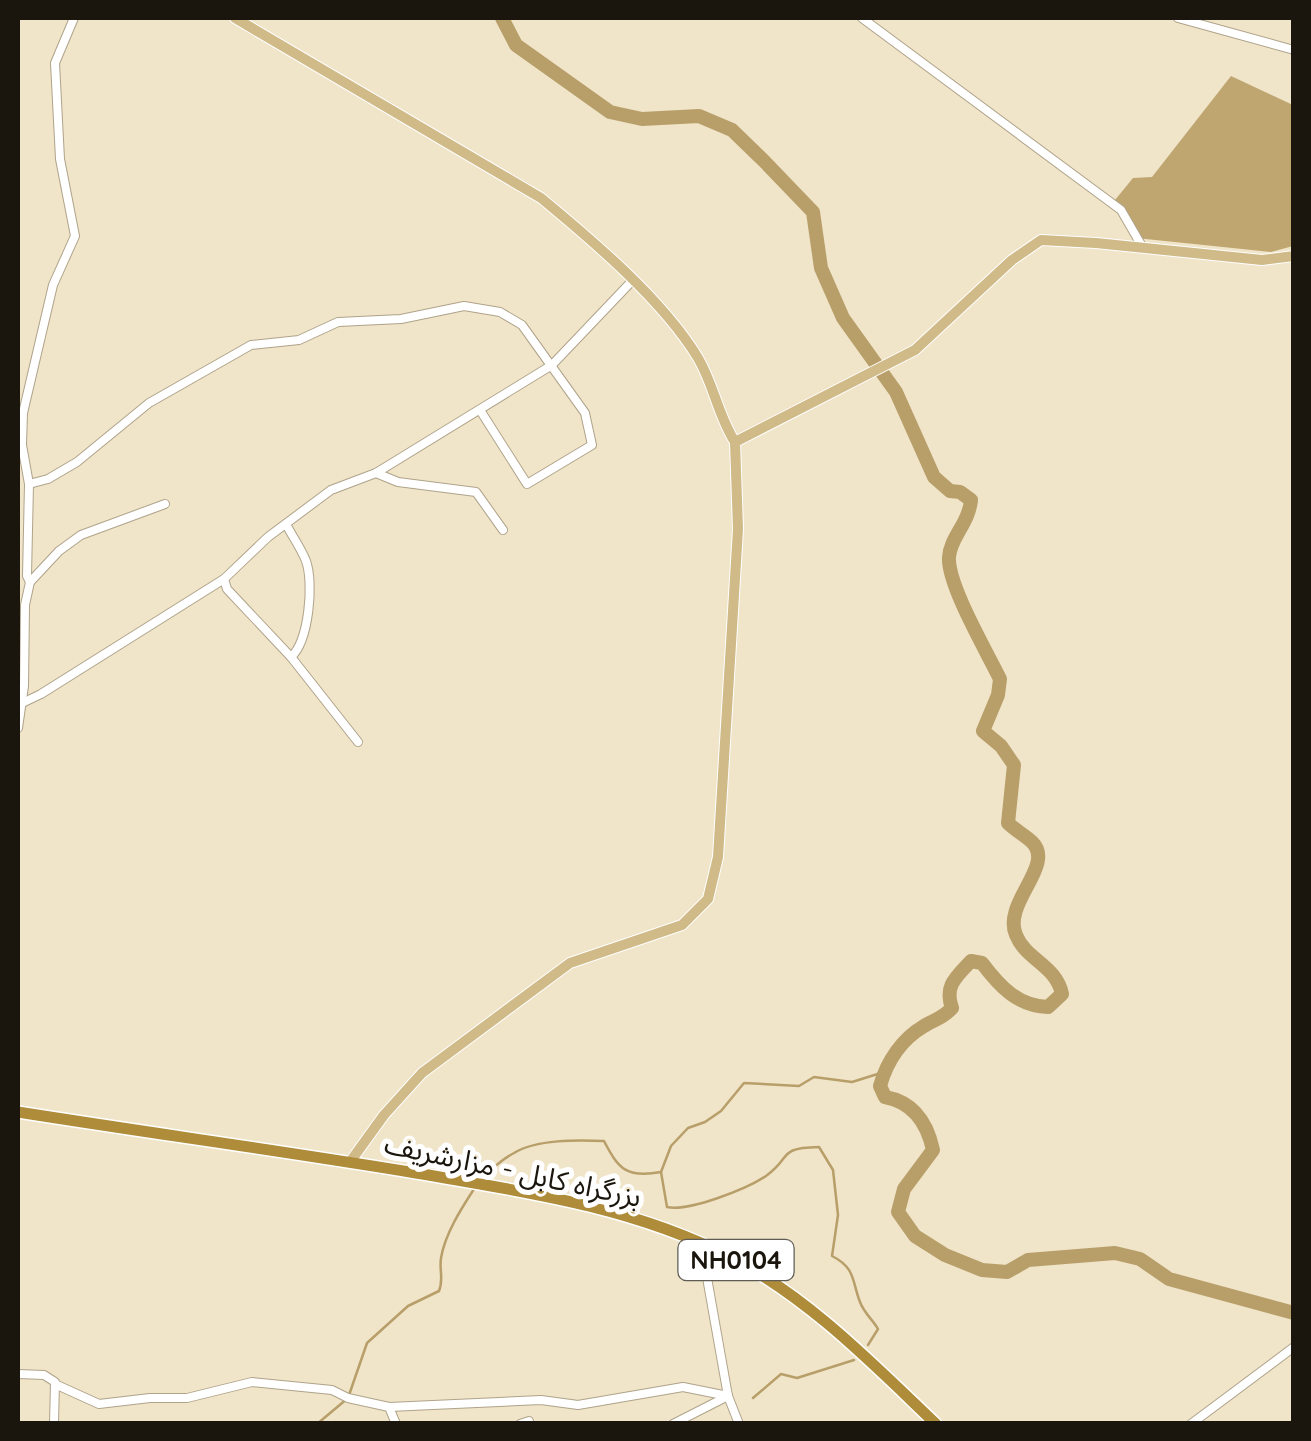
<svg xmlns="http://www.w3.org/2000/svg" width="1311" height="1441" font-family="Quicksand,'Noto Sans Arabic',sans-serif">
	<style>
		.forest { fill: #bfa671 }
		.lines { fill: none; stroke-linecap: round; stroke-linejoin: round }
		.stream { stroke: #b89f6a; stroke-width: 2.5 }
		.river { stroke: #b89f6a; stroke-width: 14 }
		.minor-casing { stroke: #afa38a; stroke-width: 10 }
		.major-casing { stroke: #fff; stroke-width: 12 }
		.highway-casing { stroke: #fff; stroke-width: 14 }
		.minor { stroke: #fff; stroke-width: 8 }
		.major { stroke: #cfba88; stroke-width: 10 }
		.highway { stroke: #af8c39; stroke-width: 11 }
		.labels { text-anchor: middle; stroke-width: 10; stroke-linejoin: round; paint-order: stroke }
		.shield { fill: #fff; stroke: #5f5c56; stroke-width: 2.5 }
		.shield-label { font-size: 25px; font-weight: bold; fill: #1b160d }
		.street-label { font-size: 28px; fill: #1b160d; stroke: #fff }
	</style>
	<rect width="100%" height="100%" fill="#f0e4c9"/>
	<!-- forest -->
	<path class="forest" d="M 1231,76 L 1293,105 L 1293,246 L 1271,252 L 1136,238 L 1115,200 L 1133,178 L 1152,177 Z"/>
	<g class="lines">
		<!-- stream -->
		<g class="stream">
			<path d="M 661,1172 L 667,1207 C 688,1212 747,1189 766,1176 C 793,1157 776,1148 819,1147 L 833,1170 L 838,1215 L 832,1256 C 856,1268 852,1282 860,1302 C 864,1313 873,1320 878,1329 L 868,1345"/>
			<path d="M 481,1178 C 491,1170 502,1159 514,1153 C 537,1139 577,1140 604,1141 C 619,1170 627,1178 661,1172 L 671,1146 L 688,1128 L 705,1122 L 721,1111 L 744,1083 L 799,1086 L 814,1077 L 852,1082 L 884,1072"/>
			<path d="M 753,1398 L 781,1374 L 797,1378 L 854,1360"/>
			<path d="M 317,1424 L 348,1398 L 367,1343 L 408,1306 L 439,1291 C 444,1279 439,1271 441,1258 C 445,1234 461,1209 474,1189"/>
		</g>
		<!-- river -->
		<path class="river" d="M 502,18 L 516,45 L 610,112 L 642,119 L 699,116 L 732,130 L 764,161 L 813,212 L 821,268 L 843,318 L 896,392 L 934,477 L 950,491 L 960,492 L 971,500 C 969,523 950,538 949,557 C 947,584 987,652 1000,679 L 998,695 L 983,731 L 1001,746 L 1014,765 L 1008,823 C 1016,831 1025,835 1032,842 C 1056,865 1002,903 1016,935 C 1026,960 1056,965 1062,994 L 1048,1007 C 1018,1006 1000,987 982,963 L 971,961 C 956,977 944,986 952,1008 C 942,1019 935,1019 924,1026 C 902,1039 887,1061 880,1086 L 885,1097 C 913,1102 927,1122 933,1150 L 904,1189 L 898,1212 L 915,1236 L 945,1255 L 982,1270 L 1007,1272 L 1028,1260 L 1115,1253 L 1140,1259 L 1169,1279 L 1294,1313"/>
		<defs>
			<g id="minor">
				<path d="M 862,18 L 1121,210 L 1143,248"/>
				<path d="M 1178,18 L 1294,50"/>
				<path d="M 376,473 L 398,482 L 476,492 L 503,530"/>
				<path d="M 29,484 L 48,479 L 77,462 L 149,403 L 251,345 L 299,340 L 338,322 L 401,319 L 464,306 L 500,312 L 522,325 L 585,413 L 592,445 L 527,484 L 480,410"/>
				<path d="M 286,524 C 292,536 301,548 306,561 C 314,583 309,641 291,657"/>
				<path d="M 224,579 L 227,589 L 291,657 L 358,742"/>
				<path d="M 30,582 L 59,551 L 81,535 L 165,504"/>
				<path d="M 18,705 L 41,694 L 224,579 L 268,537 L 331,490 L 376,473 L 552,365 L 632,281"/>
				<path d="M 18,728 L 24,686 L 25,605 L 30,582 L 27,576 L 29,484 L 22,445 L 23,413 L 53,285 L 75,236 L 60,159 L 55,63 L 74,18"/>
				<path d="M 702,1243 L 700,1259 L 706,1272 L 728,1396 L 739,1424"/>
				<path d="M 18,1374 L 44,1375 L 55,1382 L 54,1424"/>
				<path d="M 57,1385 L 99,1404 L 150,1398 L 187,1398 L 252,1382 L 332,1390 L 348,1398 L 389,1407 L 541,1400 L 578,1405 L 683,1387 L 728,1396"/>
				<path d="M 389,1407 L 396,1424"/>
				<path d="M 520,1424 L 529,1421"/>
				<path d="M 673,1424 L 728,1396"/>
				<path d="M 1191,1424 L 1294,1347"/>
			</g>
			<g id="major">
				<path d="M 235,18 L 541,198 C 593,241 663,300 698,358 C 714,385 718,416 735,442 L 915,350 L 1012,260 L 1041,240 L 1096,243 L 1262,260 L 1294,256"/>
				<path d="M 350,1162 L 384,1115 L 422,1073 L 570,963 L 682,925 L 708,899 L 718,857 L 738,529 L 735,442"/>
			</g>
			<path id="highway" d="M 18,1112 C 150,1133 283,1151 416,1173 C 521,1191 634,1207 730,1257 C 809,1298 872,1363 936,1424"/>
		</defs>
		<!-- minor casing -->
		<use href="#minor" class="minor-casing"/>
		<!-- major casing -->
		<use href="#major" class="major-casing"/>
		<!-- highway casing -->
		<use href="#highway" class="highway-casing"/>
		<!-- minor -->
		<use href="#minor" class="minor"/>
		<!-- major -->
		<use href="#major" class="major"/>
		<!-- highway -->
		<use href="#highway" class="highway"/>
	</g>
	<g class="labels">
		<!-- shield labels -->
		<rect class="shield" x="678.5" y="1240" width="115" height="40" rx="8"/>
		<g class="shield-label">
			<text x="736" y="1269">NH0104</text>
		</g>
		<!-- street labels -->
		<g class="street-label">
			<text transform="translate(513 1170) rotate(12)" y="10">بزرگراه کابل - مزارشریف</text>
		</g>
	</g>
	<!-- border -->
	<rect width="1311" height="1441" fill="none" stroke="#1b160d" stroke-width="40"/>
</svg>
